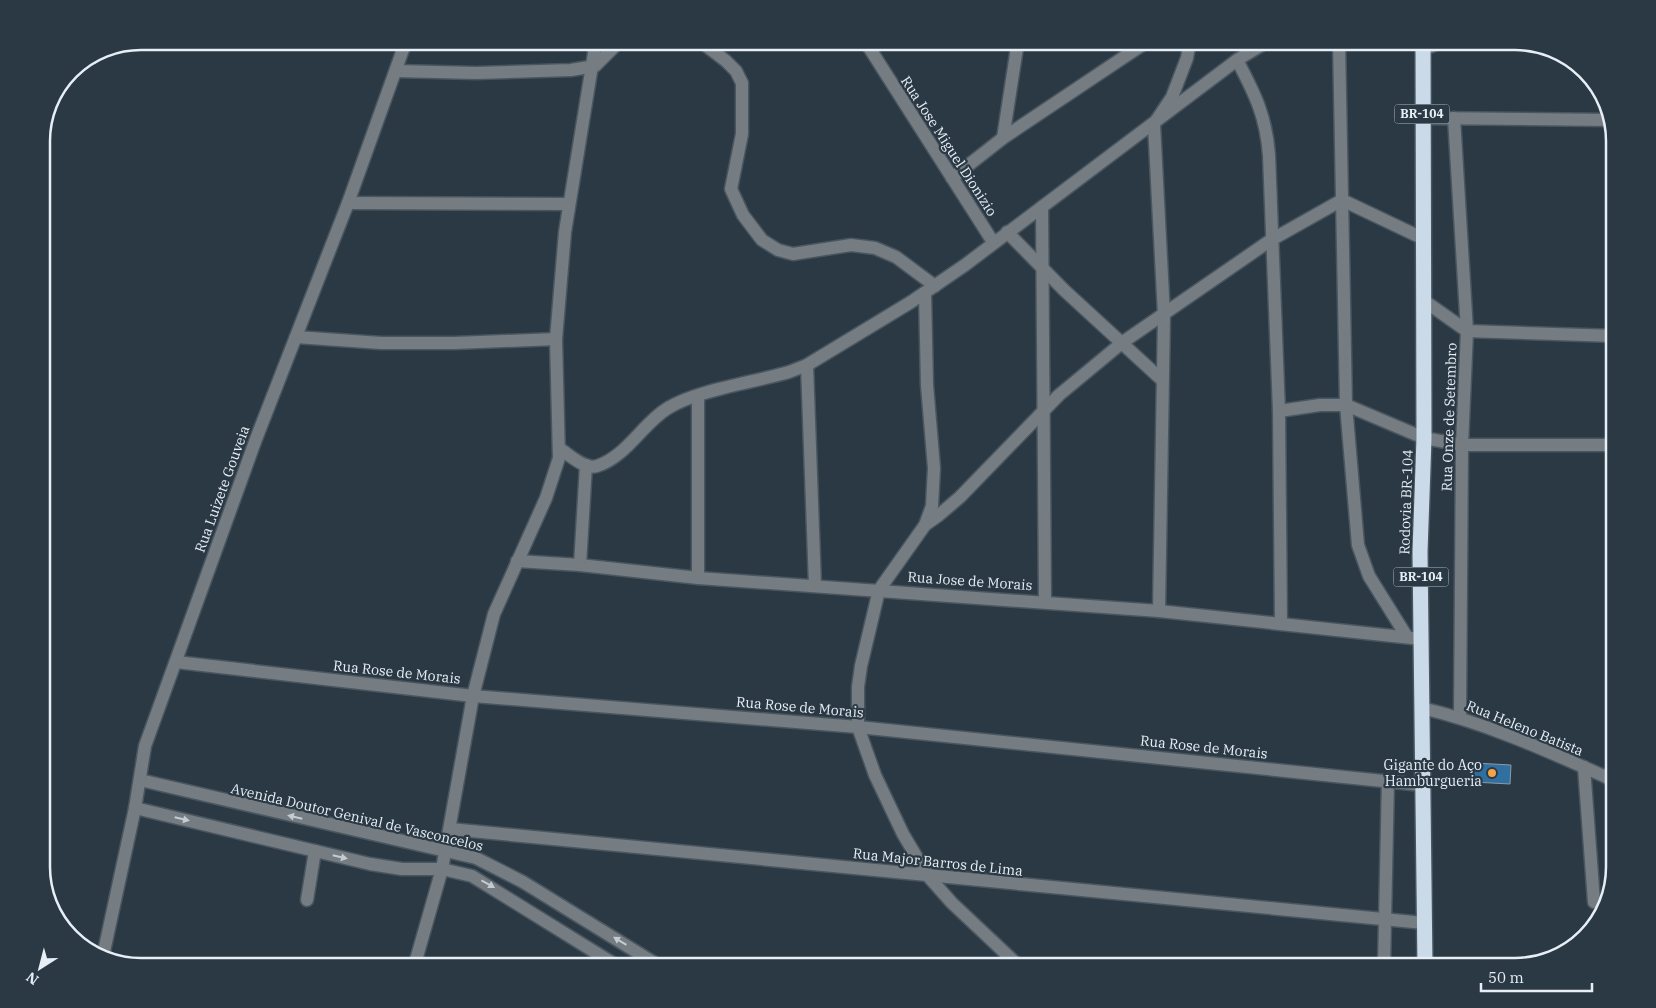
<svg xmlns="http://www.w3.org/2000/svg" width="1656" height="1008" font-family="'IBM Plex Serif',serif">
	<style>
		.building { fill: #3070a1; stroke: #8c9ba9 }
		.lines { fill: none; stroke-linecap: round; stroke-linejoin: round }
		.minor-casing { stroke: #495660; stroke-width: 15 }
		.highway-casing { stroke: #495660; stroke-width: 18 }
		.minor { stroke: #757c82; stroke-width: 12 }
		.highway { stroke: #cadae9; stroke-width: 15 }
		.oneway { fill: #c4ccd3 }
		.poi-dot { fill: #f6a247; stroke: #2b3944; stroke-width: 2 }
		.labels { text-anchor: middle; stroke-width: 4.5; stroke-linejoin: round; paint-order: stroke }
		.shield { fill: #2b3944; stroke: #aeb8c1; stroke-width: 1 }
		.shield-label { font-size: 12px; font-weight: bold; fill: #e6eef6 }
		.street-label { font-size: 14px; fill: #e6eef6; stroke: #2b3944 }
		.poi-label { font-size: 14px; fill: #e6eef6; stroke: #2b3944; text-anchor: end }
		.rim { fill: none; stroke: #e6eef6; stroke-width: 2.5 }
	</style>
	<rect width="100%" height="100%" fill="#2b3944"/>
	<!-- building -->
	<path class="building" d="M 1474,763 L 1511,765 L 1510,784 L 1473,782 Z"/>
	<g class="lines">
		<defs>
			<g id="minor">
				<path d="M 700,41 L 726,61 L 736,71 L 742,83 L 742,134 L 731,189 L 743,215 L 762,240 L 778,250 L 793,254 L 851,245 L 875,248 L 896,257 L 935,286"/>
				<path d="M 865,41 L 993,242"/>
				<path d="M 1339,41 L 1346,405 L 1358,545 L 1369,576 L 1407,637"/>
				<path d="M 1423,50 L 1443,41"/>
				<path d="M 1237,60 C 1255,94 1266,116 1269,155 L 1279,411 L 1281,624"/>
				<path d="M 396,71 L 476,73 L 571,70 L 595,66 L 620,41"/>
				<path d="M 1422,118 L 1610,120"/>
				<path d="M 1454,118 L 1467,331 L 1462,445 L 1460,717"/>
				<path d="M 1003,138 L 1018,41"/>
				<path d="M 952,178 L 1003,138 L 1148,41"/>
				<path d="M 348,203 L 569,204"/>
				<path d="M 1042,207 L 1045,602"/>
				<path d="M 1007,232 L 1064,290 L 1162,380"/>
				<path d="M 925,293 L 927,385 L 934,468 L 932,506 L 925,525 L 879,590 L 861,666 L 858,687 L 858,727 L 875,775 L 903,834 L 928,876 L 952,903 L 1020,967"/>
				<path d="M 1423,300 L 1467,331 L 1615,336"/>
				<path d="M 296,337 L 381,343 L 455,343 L 556,339"/>
				<path d="M 807,365 L 815,585"/>
				<path d="M 698,396 L 698,578"/>
				<path d="M 1279,411 L 1320,405 L 1346,405 L 1424,438 L 1462,445 L 1615,445"/>
				<path d="M 560,449 C 570,455 585,470 597,466 C 626,457 643,423 668,408 C 697,390 755,382 789,372 L 807,365 L 911,302 L 965,265 L 1237,60 L 1268,41"/>
				<path d="M 925,525 L 939,515 L 960,497 L 1059,395 L 1123,342 L 1271,240 L 1342,200 L 1422,238"/>
				<path d="M 517,561 L 580,565 L 698,578 L 1159,611 L 1421,639"/>
				<path d="M 580,565 L 586,465"/>
				<path d="M 1159,611 L 1164,315 L 1154,124 L 1172,97 L 1187,58 L 1190,41"/>
				<path d="M 176,662 L 473,696 L 858,727 L 1422,785"/>
				<path d="M 1422,708 C 1490,724 1552,753 1615,781"/>
				<path d="M 1584,767 L 1594,902"/>
				<path d="M 140,780 L 476,858 L 523,882 L 661,967"/>
				<path d="M 135,808 L 370,864 L 402,869 L 442,869 L 472,876 L 619,967"/>
				<path d="M 450,829 L 1424,923"/>
				<path d="M 307,900 L 315,851"/>
				<path d="M 103,956 L 135,808 L 145,746 L 256,439 L 348,203 L 406,41"/>
				<path d="M 414,967 L 442,869 L 473,696 L 494,614 L 546,498 L 559,458 L 556,339 L 565,232 L 596,41"/>
				<path d="M 1384,967 L 1388,780"/>
			</g>
			<path id="highway" d="M 1423,41 L 1424,438 L 1420,552 L 1425,967"/>
		</defs>
		<!-- minor casing -->
		<use href="#minor" class="minor-casing"/>
		<!-- highway casing -->
		<use href="#highway" class="highway-casing"/>
		<!-- minor -->
		<use href="#minor" class="minor"/>
		<!-- highway -->
		<use href="#highway" class="highway"/>
	</g>
	<!-- one-way arrows -->
	<defs><path id="oneway-solid" d="M-6-.8H1V-3.2L6.5 0L1 3.2V.8H-6Z" transform="scale(1.25)"/></defs>
	<g class="oneway">
		<use href="#oneway-solid" transform="translate(295 817) rotate(-167)"/>
		<use href="#oneway-solid" transform="translate(182 819) rotate(13)"/>
		<use href="#oneway-solid" transform="translate(340 857) rotate(13)"/>
		<use href="#oneway-solid" transform="translate(488 884) rotate(29)"/>
		<use href="#oneway-solid" transform="translate(620 941) rotate(-149)"/>
	</g>
	<!-- markers -->
	<circle class="poi-dot" cx="1492" cy="773" r="5"/>
	<g class="labels">
		<!-- shield labels -->
		<g class="shield">
			<rect x="1394.5" y="104.5" width="55" height="19" rx="4"/>
			<rect x="1393.5" y="567.5" width="55" height="19" rx="4"/>
		</g>
		<g class="shield-label">
			<text x="1422" y="118">BR-104</text>
			<text x="1421" y="581">BR-104</text>
		</g>
		<!-- street labels -->
		<g class="street-label">
			<text transform="translate(949 146) rotate(57)" y="5">Rua Jose Miguel Dionizio</text>
			<text transform="translate(1449 417) rotate(-88)" y="5">Rua Onze de Setembro</text>
			<text transform="translate(222 489) rotate(-70)" y="5">Rua Luizete Gouveia</text>
			<text transform="translate(1406 502) rotate(-88)" y="5">Rodovia BR-104</text>
			<text transform="translate(970 581) rotate(4)" y="5">Rua Jose de Morais</text>
			<text transform="translate(397 672) rotate(6)" y="5">Rua Rose de Morais</text>
			<text transform="translate(800 707) rotate(5)" y="5">Rua Rose de Morais</text>
			<text transform="translate(1525 728) rotate(22)" y="5">Rua Heleno Batista</text>
			<text transform="translate(1204 747) rotate(6)" y="5">Rua Rose de Morais</text>
			<text transform="translate(357 817) rotate(13)" y="5">Avenida Doutor Genival de Vasconcelos</text>
			<text transform="translate(938 862) rotate(6)" y="5">Rua Major Barros de Lima</text>
		</g>
		<!-- poi labels -->
		<g class="poi-label">
			<text x="1482" y="770">Gigante do Aço<tspan x="1482" dy="16">Hamburgueria</tspan></text>
		</g>
	</g>
	<!-- crop -->
	<path d="M0 0H1656V1008H0ZM141 50H1515A91 91 0 0 1 1606 141V867A91 91 0 0 1 1515 958H141A91 91 0 0 1 50 867V141A91 91 0 0 1 141 50Z" fill="#2b3944" fill-rule="evenodd"/>
	<path class="rim" d="M141 50H1515A91 91 0 0 1 1606 141V867A91 91 0 0 1 1515 958H141A91 91 0 0 1 50 867V141A91 91 0 0 1 141 50Z"/>
	<!-- north arrow -->
	<g transform="translate(40 968) rotate(216)" stroke="#2b3944" stroke-width="4" paint-order="stroke">
	<path d="M0-4L9 19L0 12L-9 19Z" fill="#e6eef6"/>
	<text y="-8" font-size="14" font-weight="bold" text-anchor="middle" fill="#e6eef6">N</text>
	</g>
	<!-- scale -->
	<path d="M1481 983v8h111v-8" fill="none" stroke="#e6eef6" stroke-width="2.5"/>
	<text x="1488" y="983" font-size="15" fill="#e6eef6" stroke="#2b3944" stroke-width="4" paint-order="stroke">50 m</text>
</svg>
